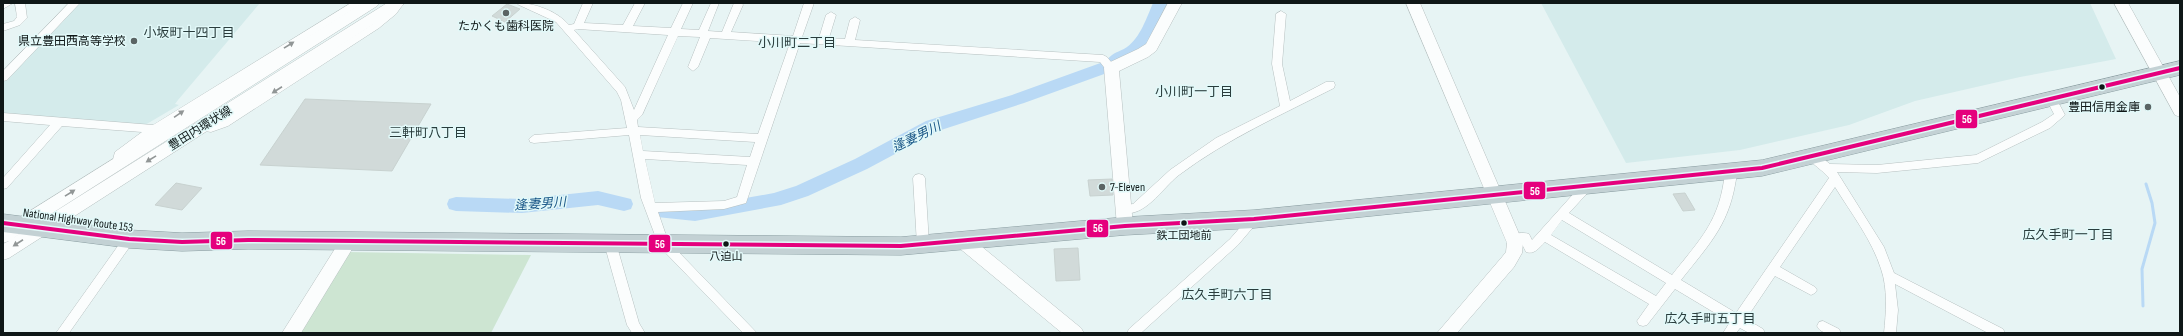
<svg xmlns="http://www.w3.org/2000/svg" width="2183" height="336" font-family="'Sofia Sans Condensed','Noto Sans JP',sans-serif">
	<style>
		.built { fill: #d4ebeb }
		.green { fill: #cde5d2 }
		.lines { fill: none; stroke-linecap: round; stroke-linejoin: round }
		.stream { stroke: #b9d9f5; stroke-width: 3 }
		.river { fill: #b9d9f5; fill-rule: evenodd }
		.building { fill: #d1dad9; stroke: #c8d2d0 }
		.street-casing { stroke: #b7c1c1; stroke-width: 1 }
		.secondary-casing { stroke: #b7c1c1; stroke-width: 1 }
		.highway-casing { stroke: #8b9ea2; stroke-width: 1 }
		.street { fill: #fbfdfd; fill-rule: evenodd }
		.secondary { fill: #fbfdfd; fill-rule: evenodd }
		.highway { fill: #c3d1d4; fill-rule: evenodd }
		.bus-1-casing { stroke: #e2f9f9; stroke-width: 7 }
		.bus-1 { stroke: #e5007d; stroke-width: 4 }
		.oneway { fill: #919696 }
		.poi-dot { fill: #5b6464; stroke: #e2f9f9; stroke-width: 1.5 }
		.bus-dot { fill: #0f1717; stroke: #e2f9f9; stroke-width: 1.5 }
		.labels { text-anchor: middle; stroke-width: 3; stroke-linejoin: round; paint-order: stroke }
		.bus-label { font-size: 11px; fill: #0f1717; stroke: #e2f9f9 }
		.poi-label { font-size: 12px; fill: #0f1717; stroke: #e2f9f9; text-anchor: end }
		.street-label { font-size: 12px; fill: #0f1717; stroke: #e2f9f9 }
		.neighbourhood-label { font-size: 13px; fill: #2a3d3d; stroke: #e2f9f9 }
		.water-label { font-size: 13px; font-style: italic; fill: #1b5888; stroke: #e2f9f9 }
		.line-badge { stroke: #e2f9f9; stroke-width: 1.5 }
		.badge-label { font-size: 11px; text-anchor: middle; font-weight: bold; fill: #fff }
	</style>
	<rect width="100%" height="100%" fill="#e7f4f4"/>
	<!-- built -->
	<g class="built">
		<path d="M 77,3 L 260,3 L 178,100 L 175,104 L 179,105 L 145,125 L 3,113 L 3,78 Z"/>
		<path d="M 1541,3 L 2090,3 L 2116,59 L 2020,77 L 1915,101 L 1849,125 L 1740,150 L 1626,163 Z"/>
	</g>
	<!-- green -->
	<path class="green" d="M 346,252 L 531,255 L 491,333 L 297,333 Z"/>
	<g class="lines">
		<!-- stream -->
		<path class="stream" d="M 2143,306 L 2142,269 L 2155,223 L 2152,203 L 2146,184"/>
		<!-- river -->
		<g class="river">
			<path d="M 1153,3 L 1169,3 C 1163,17 1151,46 1138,55 C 1129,61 1125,59 1118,69 L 1024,103 L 938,131 L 867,169 L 808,196 L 781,205 L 695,221 L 657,217 L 655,212 L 657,207 L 664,205 L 695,207 L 774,193 L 796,186 L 855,159 L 926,121 L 1012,95 L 1106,61 C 1114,51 1118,53 1127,47 C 1140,38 1147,17 1153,3 Z"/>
			<path d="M 598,191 L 631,199 L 633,204 L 631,209 L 624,211 L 598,205 L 522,213 L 456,211 L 449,209 L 447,204 L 449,199 L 456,197 L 522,199 Z"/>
		</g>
	</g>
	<!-- building -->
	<g class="building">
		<path d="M 507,4 L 520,9 L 505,22 L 492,16 Z"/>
		<path d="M 305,99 L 431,104 L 392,171 L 260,165 Z"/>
		<path d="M 1112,179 L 1113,195 L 1090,196 L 1088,180 Z"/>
		<path d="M 176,183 L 202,188 L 182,210 L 155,205 Z"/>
		<path d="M 1685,193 L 1695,210 L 1683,211 L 1673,194 Z"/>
		<path d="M 1078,248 L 1080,280 L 1056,281 L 1054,249 Z"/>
	</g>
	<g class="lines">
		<defs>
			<g id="street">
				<path d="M 3,3 L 13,3 L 3,9 Z"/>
				<path d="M 15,3 L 25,3 L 27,18 L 20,25 L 3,31 L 3,24 L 14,21 L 17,17 Z"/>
				<path d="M 69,3 L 80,3 L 7,80 L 3,81 L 3,71 Z"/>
				<path d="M 351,3 L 363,3 L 144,141 L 124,157 L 121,166 L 113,166 L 112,163 L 115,152 L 142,132 L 62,126 L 7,188 L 3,189 L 3,178 L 50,125 L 3,121 L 3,113 L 153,125 Z"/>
				<path d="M 394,3 L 404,3 L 396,14 L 379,28 L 228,126 L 211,132 L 199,130 L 198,127 L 199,124 L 213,124 L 225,118 L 373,24 L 390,10 Z"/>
				<path d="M 517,3 C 535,3 557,11 569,25 L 574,24 L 583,3 L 593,3 L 584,23 L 623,25 L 635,3 L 645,3 L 633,26 L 671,28 L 683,3 L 693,3 L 681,29 L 699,30 L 711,3 L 719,3 L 708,31 L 722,32 L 734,3 L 742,3 L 743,5 L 731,32 L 793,36 L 804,3 L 814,3 L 802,37 L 819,38 L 826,15 L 831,12 L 836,15 L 829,38 L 845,39 L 850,20 L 855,17 L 860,20 L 855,40 L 1103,55 L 1107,57 L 1116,68 L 1111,72 L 1107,71 L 1100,62 L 800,43 L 746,203 L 724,209 L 658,212 L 668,241 L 757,333 L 743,333 L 659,246 L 641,198 L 629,135 L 534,143 L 530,142 L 529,139 L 534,135 L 627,128 L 621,100 L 617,92 L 556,22 L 519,5 ZM 578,29 L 668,35 L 634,110 L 625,87 L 574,30 ZM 678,36 L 700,37 L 688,67 L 693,71 L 698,67 L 710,38 L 790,43 L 758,134 L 638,127 L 637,120 L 642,115 ZM 640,135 L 755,142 L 750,157 L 643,151 ZM 645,159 L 747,165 L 737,197 L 724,201 L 655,203 Z"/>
				<path d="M 1281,11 L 1286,14 L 1282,64 L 1290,101 L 1326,82 L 1334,82 L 1335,85 L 1334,88 C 1281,115 1227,139 1179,175 C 1162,188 1144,220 1120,212 L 1118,209 L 1120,206 L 1133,204 L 1170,170 L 1216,138 L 1280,106 L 1272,64 L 1276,14 Z"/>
				<path d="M 2051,95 L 2055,96 L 2065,115 L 2050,128 L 1978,163 L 1877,173 L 1837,172 L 1884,247 L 1894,273 L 2003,329 L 2005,333 L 1988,333 L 1895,284 L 1898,310 L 1896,333 L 1884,333 C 1886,313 1888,289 1881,269 C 1872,240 1851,213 1835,187 L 1780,267 L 1815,287 L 1817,290 L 1815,293 L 1811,295 L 1775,276 L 1746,319 L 1763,329 L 1765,333 L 1749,333 L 1740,328 L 1736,333 L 1723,333 L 1730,322 L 1675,289 L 1647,325 L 1643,326 L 1639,325 L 1637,321 L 1649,304 L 1545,242 C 1539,248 1534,255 1526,252 L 1521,242 L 1509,241 L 1507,238 L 1509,235 C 1515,233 1523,232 1529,234 L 1532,240 L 1584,182 L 1592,182 L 1594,185 L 1592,188 L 1569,213 L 1672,275 C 1701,238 1720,221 1725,172 L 1727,169 L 1735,169 L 1737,172 C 1731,223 1711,242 1681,280 L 1736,313 L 1829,178 C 1823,170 1812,165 1808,157 L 1809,154 L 1817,154 L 1830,164 L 1877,165 L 1976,155 L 2042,122 L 2054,114 L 2046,99 ZM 1562,220 L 1666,283 L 1656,296 L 1551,235 Z"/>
				<path d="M 919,174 L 923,175 L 925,178 L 929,244 L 927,247 L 919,247 L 917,244 L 913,178 L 915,175 Z"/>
				<path d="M 1254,215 L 1258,216 L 1260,219 L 1238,245 L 1141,333 L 1127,333 L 1129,329 L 1230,239 L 1250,216 Z"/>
				<path d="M 129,234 L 133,236 L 135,239 L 133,242 L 69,333 L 56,333 L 125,236 Z"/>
				<path d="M 610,238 L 614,240 L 616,243 L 639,323 L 645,333 L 632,333 L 627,325 L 604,243 L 606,240 Z"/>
				<path d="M 1823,321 L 1839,329 L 1841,333 C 1832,333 1821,335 1817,326 L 1819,322 Z"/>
			</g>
			<g id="secondary">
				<path d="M 362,3 L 379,3 L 377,6 L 10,240 L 387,3 L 404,3 L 402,6 L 9,258 L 3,260 L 3,244 L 9,241 L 3,243 L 3,228 Z"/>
				<path d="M 1168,3 L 1182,3 L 1156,51 L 1148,57 L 1119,71 L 1133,226 L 1131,231 L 1125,233 L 1119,231 L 1117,226 L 1104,68 L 1106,64 L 1138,49 L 1146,44 Z"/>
				<path d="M 1406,3 L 1420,3 L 1523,243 L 1522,253 L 1514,267 L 1457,333 L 1437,333 L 1502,257 L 1506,252 L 1507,243 Z"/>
				<path d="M 2114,3 L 2128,3 L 2180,97 L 2180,117 L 2175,115 Z"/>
				<path d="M 349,234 L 355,236 L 357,241 L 301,333 L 282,333 L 343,236 Z"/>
				<path d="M 964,235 L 970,237 L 1081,328 L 1084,333 L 1062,333 L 958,247 L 956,242 L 958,237 Z"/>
			</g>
			<path id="highway" d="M 2180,61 L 2180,75 L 1762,176 L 1254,228 L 1125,235 L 901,255 L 248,249 L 182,251 L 129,248 L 3,232 L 3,214 L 129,230 L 182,233 L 248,231 L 901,237 L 1125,217 L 1254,210 L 1762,160 Z"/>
		</defs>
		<!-- street casing -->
		<use href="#street" class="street-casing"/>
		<!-- secondary casing -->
		<use href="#secondary" class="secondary-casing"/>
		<!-- highway casing -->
		<use href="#highway" class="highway-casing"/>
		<!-- street -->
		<use href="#street" class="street"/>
		<!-- secondary -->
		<use href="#secondary" class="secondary"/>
		<!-- highway -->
		<use href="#highway" class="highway"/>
		<defs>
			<path id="bus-1" d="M 3,223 L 129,239 L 182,242 L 248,240 L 901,246 L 1125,226 L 1254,219 L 1762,168 L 2180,68"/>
		</defs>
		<!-- bus-1 casing -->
		<use href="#bus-1" class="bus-1-casing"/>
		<!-- bus-1 -->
		<use href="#bus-1" class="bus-1"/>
	</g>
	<!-- one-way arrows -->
	<defs><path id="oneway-solid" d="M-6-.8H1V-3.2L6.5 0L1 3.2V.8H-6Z"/></defs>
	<g class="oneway">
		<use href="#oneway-solid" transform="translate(289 45) rotate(-32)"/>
		<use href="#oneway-solid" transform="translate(277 90) rotate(147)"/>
		<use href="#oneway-solid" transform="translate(179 114) rotate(-34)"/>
		<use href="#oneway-solid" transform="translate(151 159) rotate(148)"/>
		<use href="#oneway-solid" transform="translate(70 193) rotate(-32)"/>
		<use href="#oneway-solid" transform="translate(18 243) rotate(147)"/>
	</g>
	<!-- markers -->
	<g class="poi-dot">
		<circle cx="506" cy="13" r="4"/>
		<circle cx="134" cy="41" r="4"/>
		<circle cx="2148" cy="107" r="4"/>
		<circle cx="1102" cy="187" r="4"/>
	</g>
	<g class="bus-dot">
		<circle cx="2102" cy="87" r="3.5"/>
		<circle cx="1184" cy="223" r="3.5"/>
		<circle cx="726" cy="244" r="3.5"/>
	</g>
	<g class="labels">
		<!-- bus labels -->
		<g class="bus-label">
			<text x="1184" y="239">鉄工団地前</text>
			<text x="726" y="260">八迫山</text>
		</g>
		<!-- poi labels -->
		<g class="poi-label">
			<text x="506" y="30" text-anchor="middle">たかくも歯科医院</text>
			<text x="126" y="45">県立豊田西高等学校</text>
			<text x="2140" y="111">豊田信用金庫</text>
			<text x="1110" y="191" text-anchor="start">7-Eleven</text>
		</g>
		<!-- street labels -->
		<g class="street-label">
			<text transform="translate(200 128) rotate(-32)" y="4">豊田内環状線</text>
			<text transform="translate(78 220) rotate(8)" y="4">National Highway Route 153</text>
		</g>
		<!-- neighbourhood labels -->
		<g class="neighbourhood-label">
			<text x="189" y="37">小坂町十四丁目</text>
			<text x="797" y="47">小川町二丁目</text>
			<text x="1194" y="96">小川町一丁目</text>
			<text x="428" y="137">三軒町八丁目</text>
			<text x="2068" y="239">広久手町一丁目</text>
			<text x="1227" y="299">広久手町六丁目</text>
			<text x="1710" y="323">広久手町五丁目</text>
		</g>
		<!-- water labels -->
		<g class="water-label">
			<text transform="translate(916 136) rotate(-26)" y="5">逢妻男川</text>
			<text transform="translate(540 203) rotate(-4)" y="5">逢妻男川</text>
		</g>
	</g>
	<g class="line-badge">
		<rect x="1955" y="109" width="23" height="20" rx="4" fill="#e5007d"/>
		<rect x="1523" y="181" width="23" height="19" rx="4" fill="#e5007d"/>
		<rect x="1086" y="219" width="23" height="19" rx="4" fill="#e5007d"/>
		<rect x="210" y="231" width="23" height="19" rx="4" fill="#e5007d"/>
		<rect x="648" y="234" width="23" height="19" rx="4" fill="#e5007d"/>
	</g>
	<g class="badge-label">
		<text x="1967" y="123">56</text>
		<text x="1535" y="195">56</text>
		<text x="1098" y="232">56</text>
		<text x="221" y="245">56</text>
		<text x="660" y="248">56</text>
	</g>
	<!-- border -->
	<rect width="2183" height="336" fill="none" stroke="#0f1717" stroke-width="8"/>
</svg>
